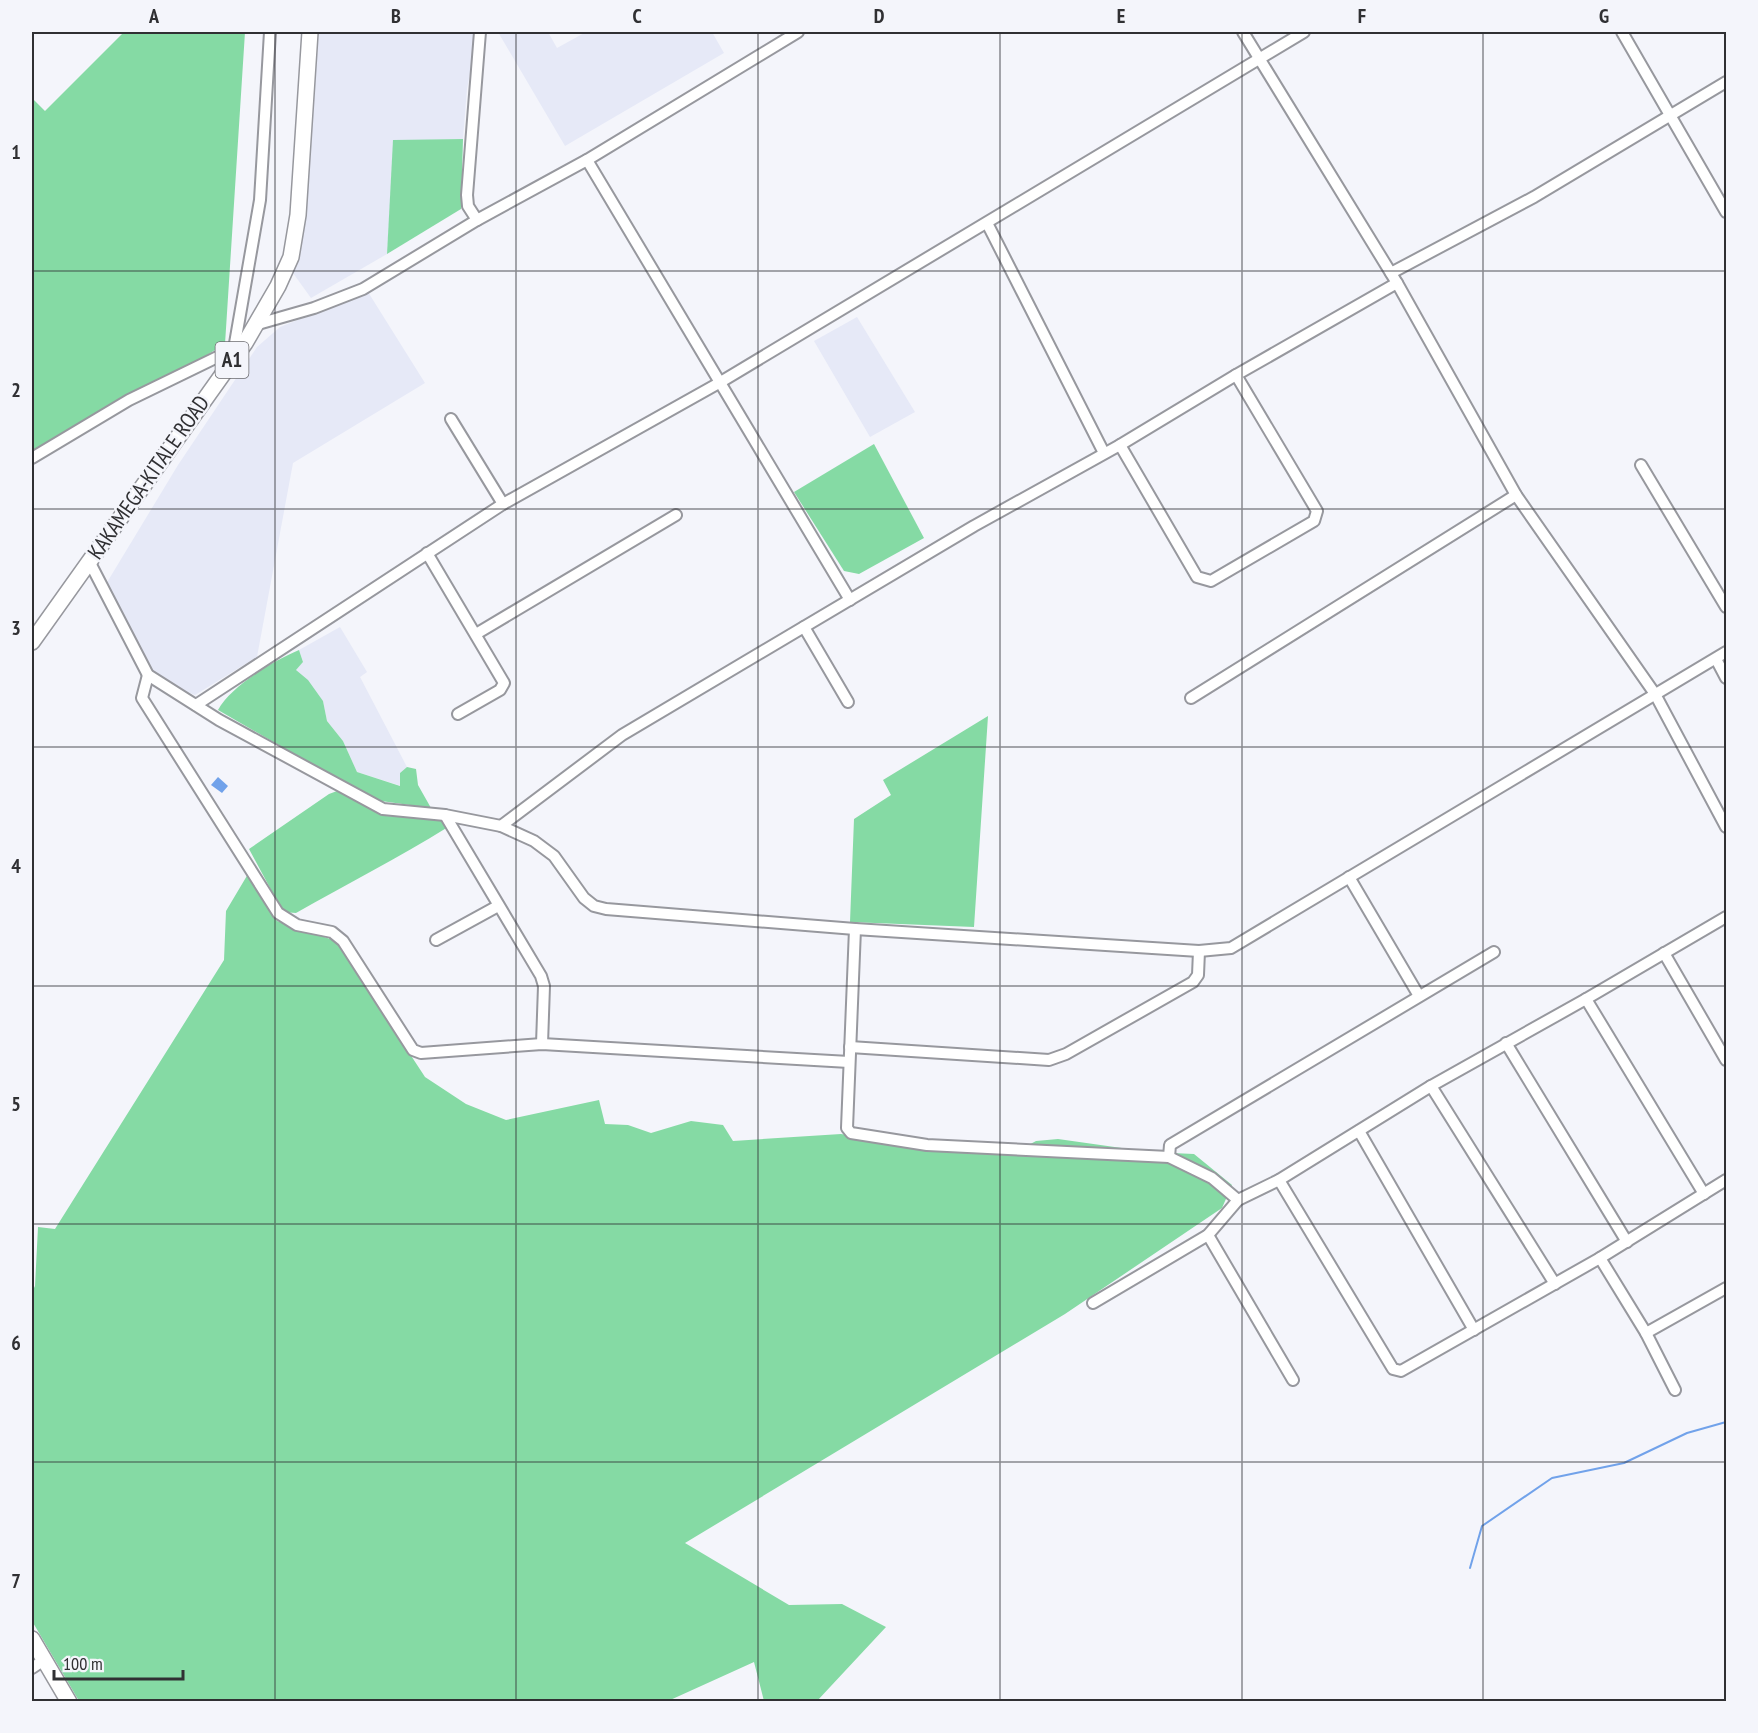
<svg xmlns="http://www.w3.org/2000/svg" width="1758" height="1733" font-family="'PT Sans Narrow',sans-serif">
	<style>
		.built { fill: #e6e9f7 }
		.green { fill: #85daa4 }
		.water { fill: #71a2ea }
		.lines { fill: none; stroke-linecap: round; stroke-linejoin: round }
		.stream { stroke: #71a2ea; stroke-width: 2 }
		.minor-casing { stroke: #97989e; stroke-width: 14 }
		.highway-casing { stroke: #97989e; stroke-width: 18 }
		.minor { stroke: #fff; stroke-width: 10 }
		.highway { stroke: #fff; stroke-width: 15 }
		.grid { fill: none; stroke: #303033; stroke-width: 1.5; stroke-opacity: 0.55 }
		.labels { text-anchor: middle; stroke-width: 5; stroke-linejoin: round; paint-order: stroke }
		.shield { fill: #f4f5fb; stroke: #6b6b6f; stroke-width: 1.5 }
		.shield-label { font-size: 21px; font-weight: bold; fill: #303033 }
		.street-label { font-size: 22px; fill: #303033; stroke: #f4f5fb }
		.neatline { fill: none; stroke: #303033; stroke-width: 2 }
		.grid-label { font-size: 20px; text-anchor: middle; font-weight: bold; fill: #303033 }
	</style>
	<rect width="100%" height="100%" fill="#f4f5fb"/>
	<!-- built -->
	<g class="built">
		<path d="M 319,32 L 478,32 L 467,89 L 463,139 L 394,141 L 387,254 L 311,298 L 293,273 L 302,226 Z"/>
		<path d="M 498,32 L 548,32 L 557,48 L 586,32 L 712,32 L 724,53 L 565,146 Z"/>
		<path d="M 368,292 L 425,383 L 293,463 L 257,657 L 195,695 L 159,681 L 106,584 L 178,465 L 257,347 L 280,327 Z"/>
		<path d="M 857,317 L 915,412 L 870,437 L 814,341 Z"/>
		<path d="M 340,627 L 367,672 L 360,677 L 407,767 L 400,773 L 401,786 L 357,772 L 343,741 L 327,721 L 323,701 L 296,670 L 303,662 L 299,650 Z"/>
	</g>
	<!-- green -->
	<g class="green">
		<path d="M 124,32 L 245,32 L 225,344 L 32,461 L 32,98 L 45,111 Z"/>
		<path d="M 463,139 L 461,209 L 387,254 L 393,140 Z"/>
		<path d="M 874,444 L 924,538 L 859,574 L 844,571 L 794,492 Z"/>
		<path d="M 299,650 L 303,662 L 296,670 L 308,680 L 323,701 L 327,721 L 343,741 L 357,772 L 400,786 L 400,773 L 407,767 L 416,769 L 418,785 L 431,808 L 374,800 L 218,710 C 231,686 273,661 299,650 Z"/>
		<path d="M 988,716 L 974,927 L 850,922 L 854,819 L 891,795 L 883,780 Z"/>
		<path d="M 337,791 L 385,816 L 442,818 L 448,827 C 398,858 347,884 296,913 L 283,912 L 249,849 L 329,794 Z"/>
		<path d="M 248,874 L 277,921 L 336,941 L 425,1077 L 466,1104 L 506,1120 L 599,1100 L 605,1124 L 628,1125 L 651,1133 L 691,1121 L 723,1125 L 733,1141 L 841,1134 L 929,1149 L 1012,1154 L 1036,1141 L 1058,1139 L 1150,1152 L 1194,1154 L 1232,1185 L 1222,1208 L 1065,1314 L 685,1543 L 789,1605 L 842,1604 L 886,1627 L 817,1701 L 764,1701 L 754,1662 L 668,1701 L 79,1701 L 32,1621 L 32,1292 L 35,1286 L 38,1227 L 55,1229 L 224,960 L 226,911 Z"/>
	</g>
	<!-- water -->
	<path class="water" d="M 218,777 L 228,786 L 222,793 L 211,785 Z"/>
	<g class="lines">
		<!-- stream -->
		<path class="stream" d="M 1470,1568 L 1482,1526 L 1552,1478 L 1624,1463 L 1687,1433 L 1726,1422"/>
		<defs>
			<g id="minor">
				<path d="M 1243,32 L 1397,283 L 1516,495 L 1655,694 L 1726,827"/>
				<path d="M 1622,32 L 1726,212"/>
				<path d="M 587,160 L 850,600"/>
				<path d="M 477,220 L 468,206 L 467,195 L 480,32"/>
				<path d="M 987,223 L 1104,453"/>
				<path d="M 1391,273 L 1534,197 L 1726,82"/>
				<path d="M 258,324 L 314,308 L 363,289 L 477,220 L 587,160 L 798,32"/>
				<path d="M 234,349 L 260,200 L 270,32"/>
				<path d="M 451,419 L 503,504"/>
				<path d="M 1120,445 L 1197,577 L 1211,581 L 1314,521 L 1317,511 L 1236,375"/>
				<path d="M 32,458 L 129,400 L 240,346"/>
				<path d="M 1641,465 L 1726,607"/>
				<path d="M 427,553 L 504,683 L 500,690 L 458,714"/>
				<path d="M 89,561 L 148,675 L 219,720 L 383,809 L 445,815 L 501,826 L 534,841 L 554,856 L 584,898 L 594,906 L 606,909 L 855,929 L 1199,951 L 1231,948 L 1726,652"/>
				<path d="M 804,627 L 848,702"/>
				<path d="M 476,634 L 676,515"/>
				<path d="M 1716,659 L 1726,678"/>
				<path d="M 148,675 L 142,698 L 278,913 L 297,925 L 332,932 L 343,941 L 413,1050 L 421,1053 L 542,1044 L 849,1062"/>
				<path d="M 1191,698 L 1516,495"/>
				<path d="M 196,705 L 503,504 L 719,383 L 1304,32"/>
				<path d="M 445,815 L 541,976 L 544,986 L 542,1044"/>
				<path d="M 501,826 L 622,735 L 974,526 L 1120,445 L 1236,375 L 1397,283"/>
				<path d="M 1349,877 L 1419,996"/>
				<path d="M 855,929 L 847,1128 L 851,1133 L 927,1145 L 1169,1157 L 1212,1178 L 1238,1200"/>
				<path d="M 436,940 L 498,906"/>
				<path d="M 1664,953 L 1726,1060"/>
				<path d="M 1586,999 L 1704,1194"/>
				<path d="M 1506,1043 L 1627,1242"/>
				<path d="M 850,1047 L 1049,1060 L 1066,1054 L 1193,982 L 1198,975 L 1199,951"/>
				<path d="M 1431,1086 L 1555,1284"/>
				<path d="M 1359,1131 L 1474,1330"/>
				<path d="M 1169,1157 L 1170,1145 L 1494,952"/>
				<path d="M 1279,1180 L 1393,1369 L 1401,1371 L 1600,1258 L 1726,1180"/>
				<path d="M 1208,1235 L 1293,1380"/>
				<path d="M 1600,1258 L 1646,1333 L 1675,1390"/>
				<path d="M 1093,1303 L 1208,1235 L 1238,1200 L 1279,1180 L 1431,1086 L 1586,999 L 1726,917"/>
				<path d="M 1646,1333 L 1726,1288"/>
				<path d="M 32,1668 L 44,1660"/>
			</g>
			<g id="highway">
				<path d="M 32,642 L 245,343 L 278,286 L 291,257 L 298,215 L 310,32"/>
				<path d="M 32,1639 L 69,1702"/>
			</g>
		</defs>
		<!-- minor casing -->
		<use href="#minor" class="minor-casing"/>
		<!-- highway casing -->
		<use href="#highway" class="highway-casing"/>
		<!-- minor -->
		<use href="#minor" class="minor"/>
		<!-- highway -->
		<use href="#highway" class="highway"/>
	</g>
	<!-- grid -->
	<path class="grid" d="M 275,32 L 275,1702M 516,32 L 516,1702M 758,32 L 758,1702M 1000,32 L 1000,1702M 1242,32 L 1242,1702M 1483,32 L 1483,1702M 32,271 L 1726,271M 32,509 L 1726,509M 32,747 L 1726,747M 32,986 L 1726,986M 32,1224 L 1726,1224M 32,1462 L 1726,1462"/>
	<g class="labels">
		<!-- shield labels -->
		<rect class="shield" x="215.5" y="342" width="33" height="36" rx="4.5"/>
		<g class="shield-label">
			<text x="232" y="367">A1</text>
		</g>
		<!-- street labels -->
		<g class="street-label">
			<text transform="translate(148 477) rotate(-55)" y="8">KAKAMEGA-KITALE ROAD</text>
		</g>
	</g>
	<!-- border -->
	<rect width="1758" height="1733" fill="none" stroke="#f4f5fb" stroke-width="66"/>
	<!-- scale -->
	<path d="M54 1670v9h129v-9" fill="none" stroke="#303033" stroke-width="3"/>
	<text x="63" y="1670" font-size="18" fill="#303033" stroke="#f4f5fb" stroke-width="4.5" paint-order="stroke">100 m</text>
	<rect x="33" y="33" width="1692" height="1667" class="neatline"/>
	<g class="grid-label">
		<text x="154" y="23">A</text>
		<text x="396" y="23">B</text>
		<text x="637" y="23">C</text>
		<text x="879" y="23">D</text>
		<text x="1121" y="23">E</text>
		<text x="1362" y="23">F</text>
		<text x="1604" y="23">G</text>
		<text x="16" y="159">1</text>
		<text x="16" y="397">2</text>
		<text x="16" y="635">3</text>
		<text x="16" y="873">4</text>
		<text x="16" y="1111">5</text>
		<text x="16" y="1350">6</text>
		<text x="16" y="1588">7</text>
	</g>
</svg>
